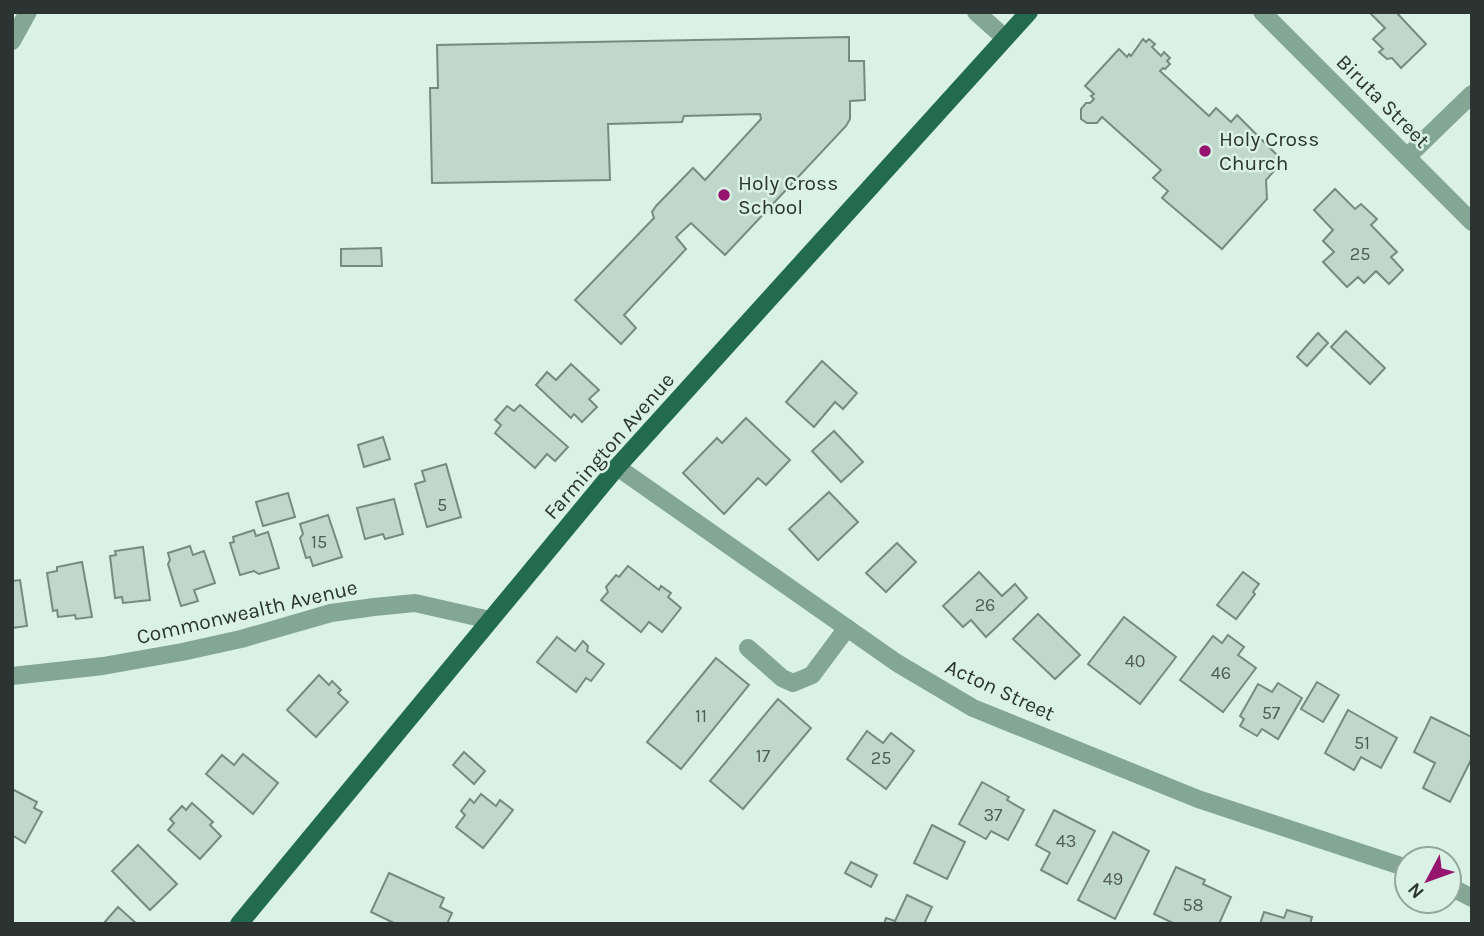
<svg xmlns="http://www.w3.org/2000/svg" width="1484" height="936" font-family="Karla,sans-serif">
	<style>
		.building { fill: #c0d8cc; stroke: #758b80; stroke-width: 2 }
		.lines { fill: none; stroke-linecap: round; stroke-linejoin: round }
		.minor { stroke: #84a695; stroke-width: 18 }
		.major { stroke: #236b4f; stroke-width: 18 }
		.poi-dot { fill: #95156f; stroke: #daf2e6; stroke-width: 2.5 }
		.labels { text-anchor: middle; stroke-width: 5; stroke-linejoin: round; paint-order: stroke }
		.number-label { font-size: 18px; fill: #505d57 }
		.street-label { font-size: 21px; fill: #2b3430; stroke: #daf2e6 }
		.poi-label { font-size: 21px; fill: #2b3430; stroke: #daf2e6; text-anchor: start }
	</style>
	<rect width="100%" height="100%" fill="#daf2e6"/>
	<!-- building -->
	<g class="building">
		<path d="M 1373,12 L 1396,12 L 1426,44 L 1401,68 L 1392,58 L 1387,59 L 1379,52 L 1383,49 L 1373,39 L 1385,28 L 1371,14 Z"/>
		<path d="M 849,37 L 849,61 L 864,61 L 865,100 L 850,101 L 850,119 L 846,126 L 725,255 L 691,223 L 676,237 L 686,249 L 624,315 L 636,328 L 621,344 L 575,300 L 654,218 L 652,212 L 656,206 L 693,168 L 705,180 L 761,119 L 760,114 L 684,116 L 682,122 L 608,124 L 610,180 L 432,183 L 430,88 L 438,88 L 437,45 Z"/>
		<path d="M 1143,39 L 1146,42 L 1149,39 L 1155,44 L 1152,47 L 1161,56 L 1164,52 L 1170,58 L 1167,61 L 1170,64 L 1165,69 L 1163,68 L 1160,71 L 1209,116 L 1216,108 L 1231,122 L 1237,115 L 1283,161 L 1266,180 L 1267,199 L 1222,249 L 1162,198 L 1168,191 L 1153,178 L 1161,170 L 1102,117 L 1097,123 L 1087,123 L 1081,119 L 1081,109 L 1086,103 L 1090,103 L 1094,99 L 1091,96 L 1094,94 L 1085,86 L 1119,49 L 1127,57 L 1129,54 L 1131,56 Z"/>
		<path d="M 1335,189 L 1355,209 L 1361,204 L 1377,219 L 1371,225 L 1397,252 L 1391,257 L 1403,270 L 1389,284 L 1376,271 L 1364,283 L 1358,277 L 1347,287 L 1323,262 L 1334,252 L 1323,241 L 1333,230 L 1314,210 Z"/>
		<path d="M 381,248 L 382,266 L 341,266 L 341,249 Z"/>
		<path d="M 1346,331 L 1385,368 L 1370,384 L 1331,347 Z"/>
		<path d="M 1318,333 L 1328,343 L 1307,366 L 1297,357 Z"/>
		<path d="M 822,361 L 857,393 L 843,409 L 835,402 L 814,427 L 786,402 Z"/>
		<path d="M 571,364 L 599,390 L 589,399 L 597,407 L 582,422 L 574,414 L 571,418 L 536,385 L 547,372 L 556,380 Z"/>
		<path d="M 520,405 L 568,447 L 555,461 L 547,454 L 535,468 L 495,433 L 501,425 L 495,420 L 507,406 L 514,411 Z"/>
		<path d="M 746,418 L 790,460 L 766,485 L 758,478 L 724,514 L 683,473 L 717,438 L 722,443 Z"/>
		<path d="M 834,431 L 863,462 L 841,482 L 812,451 Z"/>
		<path d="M 383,437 L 390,459 L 364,467 L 358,445 Z"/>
		<path d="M 446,464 L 461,517 L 427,527 L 415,484 L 425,481 L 422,471 Z"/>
		<path d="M 829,492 L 858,522 L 818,560 L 789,529 Z"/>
		<path d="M 288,493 L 295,517 L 263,526 L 256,502 Z"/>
		<path d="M 394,499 L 403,534 L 385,539 L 383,534 L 365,539 L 357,508 Z"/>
		<path d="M 328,515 L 342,557 L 313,566 L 310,557 L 306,558 L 300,538 L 303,534 L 300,524 Z"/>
		<path d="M 254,530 L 256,536 L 268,532 L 279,568 L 259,574 L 254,571 L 240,575 L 230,543 L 234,542 L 233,537 Z"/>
		<path d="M 897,543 L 916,562 L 886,592 L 866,573 Z"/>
		<path d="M 190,546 L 193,555 L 204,551 L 215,583 L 194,590 L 198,601 L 181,606 L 168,564 L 170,560 L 168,553 Z"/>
		<path d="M 143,547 L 150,600 L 123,603 L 122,597 L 115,598 L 110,556 L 116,555 L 115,551 Z"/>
		<path d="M 82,562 L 92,617 L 76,619 L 75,615 L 58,617 L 57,610 L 53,611 L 47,573 L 57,571 L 57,567 Z"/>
		<path d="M 628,566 L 659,590 L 661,586 L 671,593 L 668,597 L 681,608 L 662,632 L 649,622 L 641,632 L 601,600 L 608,592 L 606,587 L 616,575 L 619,577 Z"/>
		<path d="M 979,572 L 1002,596 L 1015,584 L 1027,598 L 986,637 L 971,620 L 963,627 L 943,606 Z"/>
		<path d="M 1243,572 L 1259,584 L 1253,592 L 1255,594 L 1236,619 L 1217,605 Z"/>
		<path d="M 20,580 L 27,626 L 12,628 L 12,581 Z"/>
		<path d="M 1038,614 L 1080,655 L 1055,679 L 1013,639 Z"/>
		<path d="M 1124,617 L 1176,657 L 1140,704 L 1088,664 Z"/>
		<path d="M 1228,635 L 1244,647 L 1238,655 L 1256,668 L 1223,712 L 1180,680 L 1213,636 L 1222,643 Z"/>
		<path d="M 557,637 L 575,651 L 583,641 L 588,646 L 587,651 L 604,664 L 591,681 L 586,678 L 576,692 L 537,662 Z"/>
		<path d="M 716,658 L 749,685 L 681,769 L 647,742 Z"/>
		<path d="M 319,675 L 329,685 L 332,681 L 341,690 L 338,693 L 348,702 L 316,737 L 287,710 Z"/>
		<path d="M 1317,682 L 1339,695 L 1323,722 L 1301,709 Z"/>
		<path d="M 1278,683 L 1302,698 L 1278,739 L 1262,729 L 1257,736 L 1240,726 L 1244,719 L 1240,716 L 1258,684 L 1272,692 Z"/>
		<path d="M 778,699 L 811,728 L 743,809 L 710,781 Z"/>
		<path d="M 1348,710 L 1397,738 L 1381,768 L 1361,757 L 1354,770 L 1325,753 Z"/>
		<path d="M 1431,717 L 1472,737 L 1472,758 L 1450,802 L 1423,788 L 1435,763 L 1414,752 Z"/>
		<path d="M 867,731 L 883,743 L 891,733 L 914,751 L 886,789 L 847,759 Z"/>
		<path d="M 464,752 L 485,771 L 474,784 L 453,765 Z"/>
		<path d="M 243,754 L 278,783 L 253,814 L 206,774 L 222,755 L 234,765 Z"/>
		<path d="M 982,782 L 1009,797 L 1007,800 L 1024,810 L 1008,840 L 991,831 L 986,839 L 959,824 Z"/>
		<path d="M 12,789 L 37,802 L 34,808 L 42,812 L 25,843 L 12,835 Z"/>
		<path d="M 481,794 L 496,806 L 500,800 L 513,810 L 483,848 L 456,827 L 465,815 L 461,811 L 470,799 L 474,803 Z"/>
		<path d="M 192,803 L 213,822 L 210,825 L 221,836 L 200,859 L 168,830 L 174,823 L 170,819 L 182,806 L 186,810 Z"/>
		<path d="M 1054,810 L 1095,831 L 1067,884 L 1041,870 L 1050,853 L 1036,845 Z"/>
		<path d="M 932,825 L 965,842 L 947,879 L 914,863 Z"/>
		<path d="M 1113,832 L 1149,851 L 1115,919 L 1078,900 Z"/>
		<path d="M 138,845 L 177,884 L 150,910 L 112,871 Z"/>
		<path d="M 851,862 L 877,875 L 871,887 L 845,873 Z"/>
		<path d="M 1176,867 L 1205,880 L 1203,884 L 1231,897 L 1219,924 L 1175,924 L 1154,914 Z"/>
		<path d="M 389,873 L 444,898 L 440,907 L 452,913 L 447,924 L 396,924 L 371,912 Z"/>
		<path d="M 907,895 L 932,907 L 924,924 L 884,924 L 886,918 L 895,921 Z"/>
		<path d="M 118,907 L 137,924 L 103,924 Z"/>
		<path d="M 1287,910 L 1312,917 L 1310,924 L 1260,924 L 1264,912 L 1284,918 Z"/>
	</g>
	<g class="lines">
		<!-- minor -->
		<g class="minor">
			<path d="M 976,12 L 1005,38"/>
			<path d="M 1262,12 L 1472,222"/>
			<path d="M 12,41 L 28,12"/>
			<path d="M 1407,157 L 1472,94"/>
			<path d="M 617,467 L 897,663 L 973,708 L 1198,799 L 1407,868"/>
			<path d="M 748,648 L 782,678 L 793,683 L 812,675 L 847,628"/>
			<path d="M 12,676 L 103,666 L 182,652 L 241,639 L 331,613 L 374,607 L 415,603 L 490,620"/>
			<path d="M 1449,886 L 1472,898"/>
		</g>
		<!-- major -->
		<path class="major" d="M 239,924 L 617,467 L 1029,12"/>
	</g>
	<!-- markers -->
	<g class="poi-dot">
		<circle cx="1205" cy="151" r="7"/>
		<circle cx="724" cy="195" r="7"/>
	</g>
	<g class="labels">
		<!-- number labels -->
		<g class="number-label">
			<text x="1360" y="260">25</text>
			<text x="442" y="511">5</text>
			<text x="319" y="548">15</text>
			<text x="985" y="611">26</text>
			<text x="1135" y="667">40</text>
			<text x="1221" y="679">46</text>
			<text x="1271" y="719">57</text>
			<text x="701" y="722">11</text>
			<text x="1362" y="749">51</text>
			<text x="763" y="762">17</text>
			<text x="881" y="764">25</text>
			<text x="993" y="821">37</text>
			<text x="1066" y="847">43</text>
			<text x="1113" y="885">49</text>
			<text x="1193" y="911">58</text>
		</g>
		<!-- street labels -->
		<g class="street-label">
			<text transform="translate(1383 101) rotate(45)" y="7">Biruta Street</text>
			<text transform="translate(609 446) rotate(-49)" y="7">Farmington Avenue</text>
			<text transform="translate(247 612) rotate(-13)" y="7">Commonwealth Avenue</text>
			<text transform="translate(1000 690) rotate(25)" y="7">Acton Street</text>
		</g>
		<!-- poi labels -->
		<g class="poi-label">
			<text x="1219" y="146">Holy Cross<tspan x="1219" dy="24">Church</tspan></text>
			<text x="738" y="190">Holy Cross<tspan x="738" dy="24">School</tspan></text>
		</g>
	</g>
	<!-- border -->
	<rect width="1484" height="936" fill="none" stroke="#2b3430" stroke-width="28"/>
	<!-- north arrow -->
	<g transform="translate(1428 880) rotate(229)"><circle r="33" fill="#daf2e6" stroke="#94a69d" stroke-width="2"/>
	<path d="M0-5L12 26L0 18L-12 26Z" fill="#95156f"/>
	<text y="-10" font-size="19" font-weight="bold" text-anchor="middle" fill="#2b3430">N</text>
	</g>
</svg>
